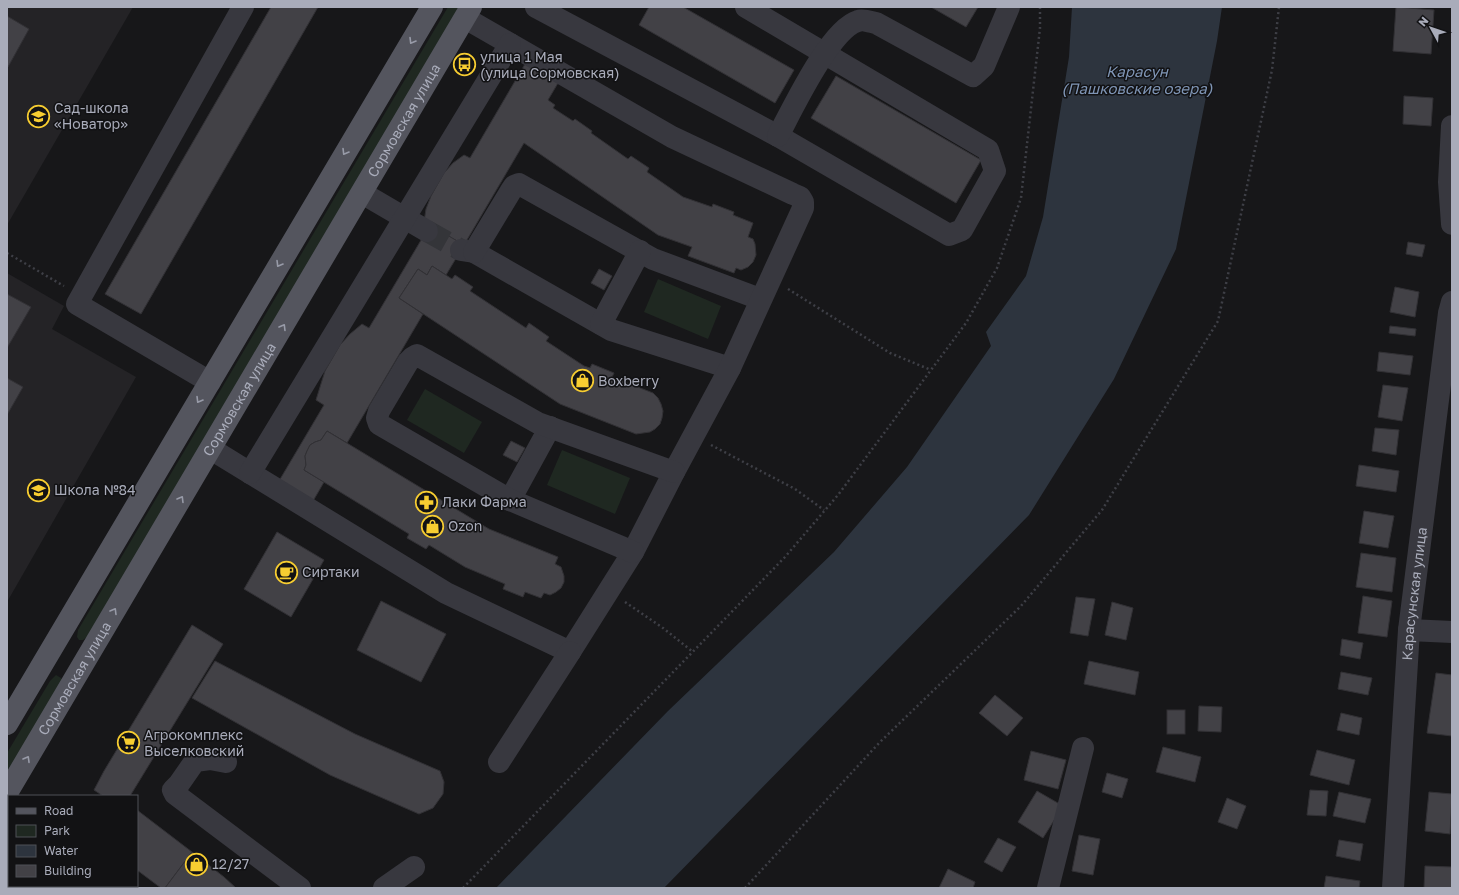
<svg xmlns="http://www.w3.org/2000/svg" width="1459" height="895" font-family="'Golos Text',sans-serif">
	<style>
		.built { fill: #242326 }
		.green { fill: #1f2821 }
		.water { fill: #2d343e }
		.building { fill: #424146; stroke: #323135 }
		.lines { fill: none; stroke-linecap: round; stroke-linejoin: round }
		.minor-tunnel { stroke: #343539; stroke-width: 22; stroke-dasharray: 22 11; stroke-linecap: butt }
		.path { stroke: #3e3f46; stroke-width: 2.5; stroke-dasharray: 2 3; stroke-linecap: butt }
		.minor { stroke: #38383f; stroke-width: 22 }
		.major { stroke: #54555e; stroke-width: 22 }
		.oneway { stroke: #989ba8 }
		.labels { text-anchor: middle; stroke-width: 3; stroke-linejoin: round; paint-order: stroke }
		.poi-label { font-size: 14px; fill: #a9acba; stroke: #121214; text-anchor: start }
		.street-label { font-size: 14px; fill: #a9acba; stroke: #121214 }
		.water-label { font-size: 15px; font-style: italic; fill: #7f95b5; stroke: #121214 }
	</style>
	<rect width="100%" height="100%" fill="#171719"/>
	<!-- built -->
	<g class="built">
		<path d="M 7,7 L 133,7 L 7,225 Z"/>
		<path d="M 7,273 L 64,306 L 52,329 L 136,377 L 7,602 Z"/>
	</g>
	<!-- green -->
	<g class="green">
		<path d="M 448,7 L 461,7 L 88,636 L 83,640 L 79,640 L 77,637 L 78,630 Z"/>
		<path d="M 658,279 L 721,306 L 708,339 L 644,312 Z"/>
		<path d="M 425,389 L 482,422 L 464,453 L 407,420 Z"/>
		<path d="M 562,450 L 630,478 L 615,514 L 547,485 Z"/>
		<path d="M 56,675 L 61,678 L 63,682 L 7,775 L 7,753 L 50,681 Z"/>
	</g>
	<!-- water -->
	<path class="water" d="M 1072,7 L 1222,7 L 1217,41 L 1176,249 L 1114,379 L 1029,515 L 664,888 L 496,888 L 668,711 L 834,552 L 907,467 L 991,346 L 986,332 L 1026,276 L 1043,217 L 1069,57 Z"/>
	<!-- building -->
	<g class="building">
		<path d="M 271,7 L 318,7 L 141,314 L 105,294 Z"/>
		<path d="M 649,7 L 683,7 L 794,70 L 775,103 L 639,25 Z"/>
		<path d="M 931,7 L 978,7 L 966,27 Z"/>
		<path d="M 1396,7 L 1434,10 L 1431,54 L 1393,51 Z"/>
		<path d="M 7,16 L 29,29 L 8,67 L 7,67 Z"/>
		<path d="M 525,64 L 558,83 L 548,100 L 555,105 L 553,108 L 573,121 L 575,119 L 592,131 L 591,133 L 628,159 L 631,156 L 649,168 L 647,172 L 683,197 L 712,207 L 713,204 L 734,212 L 733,215 L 753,223 L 748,237 L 753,239 L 755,244 L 756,255 L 753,262 L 748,267 L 741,270 L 736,268 L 734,273 L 688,256 L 692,247 L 658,235 L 524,143 L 464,245 L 424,222 L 426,209 L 431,196 L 444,173 L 453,163 L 464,155 L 470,158 Z"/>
		<path d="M 836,76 L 981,160 L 956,203 L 811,118 Z"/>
		<path d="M 1404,96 L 1433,98 L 1431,126 L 1403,124 Z"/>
		<path d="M 430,225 L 464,245 L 446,275 L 432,266 L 427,275 L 418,269 L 399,298 L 423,314 L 347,443 L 327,431 L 321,440 L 315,442 L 310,445 L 307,451 L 305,456 L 306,465 L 304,470 L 324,482 L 313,501 L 279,481 L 324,405 L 316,400 L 325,371 L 340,345 L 350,334 L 362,324 L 369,328 Z"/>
		<path d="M 1408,242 L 1425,245 L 1422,257 L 1406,254 Z"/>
		<path d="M 432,266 L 452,279 L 455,275 L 473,287 L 470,291 L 526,328 L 529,323 L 549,337 L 546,341 L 584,366 L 590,368 L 592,364 L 614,373 L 612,377 L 653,393 L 658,398 L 661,404 L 663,411 L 662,418 L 660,424 L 655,429 L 650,432 L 636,434 L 560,404 L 399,298 L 418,269 L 427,275 Z"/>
		<path d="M 599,269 L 612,276 L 604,290 L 591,283 Z"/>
		<path d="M 1395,287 L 1419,292 L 1415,317 L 1390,312 Z"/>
		<path d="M 7,294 L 31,307 L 7,348 Z"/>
		<path d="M 1390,326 L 1416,329 L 1415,336 L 1389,333 Z"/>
		<path d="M 1379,352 L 1413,356 L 1410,375 L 1377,371 Z"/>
		<path d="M 7,378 L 23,387 L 7,415 Z"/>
		<path d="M 1383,385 L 1408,388 L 1402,421 L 1378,417 Z"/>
		<path d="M 1375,428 L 1399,430 L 1396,455 L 1372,451 Z"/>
		<path d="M 327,431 L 489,529 L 558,557 L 555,564 L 561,567 L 564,576 L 564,582 L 561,588 L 556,592 L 550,595 L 544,593 L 541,598 L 525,592 L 523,597 L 503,589 L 505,584 L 465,567 L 429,545 L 426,549 L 407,538 L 409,534 L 304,470 L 306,465 L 305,456 L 307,451 L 310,445 L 315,442 L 321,440 Z"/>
		<path d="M 511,441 L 525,448 L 517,462 L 503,455 Z"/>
		<path d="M 1359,465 L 1399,471 L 1396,492 L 1356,486 Z"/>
		<path d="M 1364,511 L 1394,516 L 1388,548 L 1359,543 Z"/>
		<path d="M 277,532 L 324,560 L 291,617 L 244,589 Z"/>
		<path d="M 1361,553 L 1396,558 L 1392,592 L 1356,587 Z"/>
		<path d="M 1363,596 L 1392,601 L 1387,637 L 1358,633 Z"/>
		<path d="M 1076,597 L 1095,599 L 1088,636 L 1070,633 Z"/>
		<path d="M 381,601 L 446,634 L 421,682 L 357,650 Z"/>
		<path d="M 1112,602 L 1133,608 L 1126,640 L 1105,635 Z"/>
		<path d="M 192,625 L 223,644 L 130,796 L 103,796 L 94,790 L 104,771 Z"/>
		<path d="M 1342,639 L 1363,643 L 1360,659 L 1340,655 Z"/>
		<path d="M 215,661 L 355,734 L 440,771 L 444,782 L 443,794 L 433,808 L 419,814 L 330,775 L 192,698 Z"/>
		<path d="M 1089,661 L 1139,672 L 1135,695 L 1084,684 Z"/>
		<path d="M 1341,672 L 1372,678 L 1368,695 L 1338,689 Z"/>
		<path d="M 1436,673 L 1452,675 L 1452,736 L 1427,733 Z"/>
		<path d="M 995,695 L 1023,718 L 1007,736 L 979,713 Z"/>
		<path d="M 1199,706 L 1222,707 L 1221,732 L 1198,731 Z"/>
		<rect x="1167" y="710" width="18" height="24"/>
		<path d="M 1341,713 L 1362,718 L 1359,735 L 1337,730 Z"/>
		<path d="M 1163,747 L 1201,757 L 1195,782 L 1156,772 Z"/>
		<path d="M 1317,750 L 1355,760 L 1349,785 L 1310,775 Z"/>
		<path d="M 1031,751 L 1066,760 L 1058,789 L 1024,780 Z"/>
		<path d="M 1107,773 L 1128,779 L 1122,798 L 1102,792 Z"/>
		<path d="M 1310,790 L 1328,791 L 1326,816 L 1307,815 Z"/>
		<path d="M 1037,791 L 1063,806 L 1043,838 L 1018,822 Z"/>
		<path d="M 1339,792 L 1371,799 L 1365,823 L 1333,816 Z"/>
		<path d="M 1429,792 L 1452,794 L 1450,834 L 1425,831 Z"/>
		<path d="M 1227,798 L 1246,806 L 1237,829 L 1218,822 Z"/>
		<path d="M 137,810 L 192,852 L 165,888 L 161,888 L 137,870 Z"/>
		<path d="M 1079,835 L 1100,839 L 1093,875 L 1072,871 Z"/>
		<path d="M 998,838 L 1016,847 L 1002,872 L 984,862 Z"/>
		<path d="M 1339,840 L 1363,844 L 1360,861 L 1336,856 Z"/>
		<path d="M 192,852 L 224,877 L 236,888 L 165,888 Z"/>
		<path d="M 1425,866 L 1452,867 L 1452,888 L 1424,888 Z"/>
		<path d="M 948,869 L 975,882 L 973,888 L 939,888 Z"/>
		<path d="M 1326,876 L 1360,881 L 1359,888 L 1324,888 Z"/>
	</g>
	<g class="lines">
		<!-- minor-tunnel -->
		<path class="minor-tunnel" d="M 427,231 L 461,250"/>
		<!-- path -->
		<g class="path">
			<path d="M 7,253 L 64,286"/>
			<path d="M 788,289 L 890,353 L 931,370"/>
			<path d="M 711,445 L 795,489 L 824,510"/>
			<path d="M 625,602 L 663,628 L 693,652"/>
			<path d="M 463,888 L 785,557 L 838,495 L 966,323 L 997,268 L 1021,198 L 1040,28 L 1040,7"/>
			<path d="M 745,888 L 880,742 L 1021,606 L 1102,510 L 1218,321 L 1272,70 L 1279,7"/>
		</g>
		<!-- minor -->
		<g class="minor">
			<path d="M 536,7 L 778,136 L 949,235 L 962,230 L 995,171 L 988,150 L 746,7"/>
			<path d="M 1452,126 L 1449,182 L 1452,224"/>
			<path d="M 778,136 C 792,110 830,29 858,21 C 863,19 871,22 876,23 L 973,76 L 984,66 L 1009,7"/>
			<path d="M 362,193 L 427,231"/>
			<path d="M 461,250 L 474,252 L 611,330 L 730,368"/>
			<path d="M 474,252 L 512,189 L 514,186 L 519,184 L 653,259 L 760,299"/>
			<path d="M 601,324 L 640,251"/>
			<path d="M 210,382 L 77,304 L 243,7"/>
			<path d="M 211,449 L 446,593 L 570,652 L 633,552 L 674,472 L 730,368 L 803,208 L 803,202 L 800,197 L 793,194 L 672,137 L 465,18"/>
			<path d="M 250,473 L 510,44"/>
			<path d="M 510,500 L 550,427"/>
			<path d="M 633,552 L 510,500 L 384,427 L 379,424 L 377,418 L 379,411 L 408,362 L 412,358 L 417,355 L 538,423 L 674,472"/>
			<path d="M 1409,630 L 1452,632"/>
			<path d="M 226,762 L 210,759 L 195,761 L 179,784 L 173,790 L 175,794 L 300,888"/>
			<path d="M 499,762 L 570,652"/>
			<path d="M 384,888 L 414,867"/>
			<path d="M 1048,888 L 1083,748"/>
			<path id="s1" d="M 1393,888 L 1409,630 L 1449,313 L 1452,302"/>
		</g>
		<!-- major -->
		<g class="major">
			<path d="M 7,724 L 432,7"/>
			<path id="s2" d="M 7,793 L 471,7"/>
		</g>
	</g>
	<!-- one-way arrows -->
	<defs><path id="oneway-chevron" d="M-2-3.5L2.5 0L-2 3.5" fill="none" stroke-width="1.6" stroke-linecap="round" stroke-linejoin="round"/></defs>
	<g class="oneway">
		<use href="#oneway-chevron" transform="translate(412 41) rotate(121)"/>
		<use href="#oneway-chevron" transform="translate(345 152) rotate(121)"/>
		<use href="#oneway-chevron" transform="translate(279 264) rotate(121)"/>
		<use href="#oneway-chevron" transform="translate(283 327) rotate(-59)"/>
		<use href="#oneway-chevron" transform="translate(199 400) rotate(121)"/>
		<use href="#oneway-chevron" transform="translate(181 499) rotate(-59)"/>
		<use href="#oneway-chevron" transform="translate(114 611) rotate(-59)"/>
		<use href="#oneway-chevron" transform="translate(27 759) rotate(-60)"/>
	</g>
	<!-- icons -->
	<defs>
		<symbol id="bus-ring" viewBox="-11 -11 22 22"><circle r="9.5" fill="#121214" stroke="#f7cd31" stroke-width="1.5"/><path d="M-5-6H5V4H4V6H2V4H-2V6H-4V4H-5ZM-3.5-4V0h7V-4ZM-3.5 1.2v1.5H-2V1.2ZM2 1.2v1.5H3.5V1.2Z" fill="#f7cd31"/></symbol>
		<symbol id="school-ring" viewBox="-11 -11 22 22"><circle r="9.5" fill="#121214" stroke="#f7cd31" stroke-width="1.5"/><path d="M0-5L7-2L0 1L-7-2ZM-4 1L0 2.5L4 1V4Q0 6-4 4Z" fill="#f7cd31"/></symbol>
		<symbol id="shop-ring" viewBox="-11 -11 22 22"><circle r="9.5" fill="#121214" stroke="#f7cd31" stroke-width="1.5"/><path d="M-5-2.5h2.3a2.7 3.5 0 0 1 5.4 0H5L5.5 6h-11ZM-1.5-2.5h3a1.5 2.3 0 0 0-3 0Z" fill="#f7cd31"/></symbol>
		<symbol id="pharmacy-ring" viewBox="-11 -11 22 22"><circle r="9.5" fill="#121214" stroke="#f7cd31" stroke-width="1.5"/><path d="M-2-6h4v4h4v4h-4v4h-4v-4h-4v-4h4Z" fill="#f7cd31"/></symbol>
		<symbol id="cafe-ring" viewBox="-11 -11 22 22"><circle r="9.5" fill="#121214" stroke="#f7cd31" stroke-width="1.5"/><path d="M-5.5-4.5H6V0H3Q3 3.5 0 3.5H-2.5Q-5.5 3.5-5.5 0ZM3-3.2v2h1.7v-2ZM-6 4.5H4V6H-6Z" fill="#f7cd31"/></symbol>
		<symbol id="supermarket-ring" viewBox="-11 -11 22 22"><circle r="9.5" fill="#121214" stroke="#f7cd31" stroke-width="1.5"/><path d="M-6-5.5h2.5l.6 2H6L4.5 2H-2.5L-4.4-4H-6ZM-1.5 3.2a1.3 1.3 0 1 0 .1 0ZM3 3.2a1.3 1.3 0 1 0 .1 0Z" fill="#f7cd31"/></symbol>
	</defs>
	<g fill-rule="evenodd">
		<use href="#bus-ring" x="452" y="52" width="25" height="25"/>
		<use href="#school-ring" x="26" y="104" width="25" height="25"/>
		<use href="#shop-ring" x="570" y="368" width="25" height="25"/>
		<use href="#school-ring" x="26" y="478" width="25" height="25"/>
		<use href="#pharmacy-ring" x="414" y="490" width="25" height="25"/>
		<use href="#shop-ring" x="420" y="514" width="25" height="25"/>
		<use href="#cafe-ring" x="274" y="560" width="25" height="25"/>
		<use href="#supermarket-ring" x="116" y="730" width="25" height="25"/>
		<use href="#shop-ring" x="184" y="852" width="25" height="25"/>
	</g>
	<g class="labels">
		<!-- poi labels -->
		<g class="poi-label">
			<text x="480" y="62">улица 1 Мая<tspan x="480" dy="16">(улица Сормовская)</tspan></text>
			<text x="54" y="113">Сад-школа<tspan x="54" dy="16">«Новатор»</tspan></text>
			<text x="598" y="386">Boxberry</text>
			<text x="54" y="495">Школа №84</text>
			<text x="442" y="507">Лаки Фарма</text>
			<text x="448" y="531">Ozon</text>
			<text x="302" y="577">Сиртаки</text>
			<text x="144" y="740">Агрокомплекс<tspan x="144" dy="16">Выселковский</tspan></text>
			<text x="212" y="869">12/27</text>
		</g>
		<!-- street labels -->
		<g class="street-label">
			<text dy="5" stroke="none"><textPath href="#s2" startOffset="781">Сормовская улица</textPath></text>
			<text dy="5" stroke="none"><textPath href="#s2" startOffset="457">Сормовская улица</textPath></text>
			<text dy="5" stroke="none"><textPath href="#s1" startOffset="295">Карасунская улица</textPath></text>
			<text dy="5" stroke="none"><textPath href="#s2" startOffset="133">Сормовская улица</textPath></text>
		</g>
		<!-- water labels -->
		<g class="water-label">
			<text x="1137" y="77">Карасун<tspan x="1137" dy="17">(Пашковские озера)</tspan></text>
		</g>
	</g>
	<!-- border -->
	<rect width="1459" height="895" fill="none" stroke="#a9acba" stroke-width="16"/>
	<!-- legend -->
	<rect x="8" y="795" width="130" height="92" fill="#121214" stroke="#4e5056"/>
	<rect x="16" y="808" width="20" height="6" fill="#54555e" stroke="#4e5056"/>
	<text x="44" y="815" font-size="12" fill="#a9acba">Road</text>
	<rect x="16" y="825" width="20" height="12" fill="#1f2821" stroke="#4e5056"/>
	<text x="44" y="835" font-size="12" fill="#a9acba">Park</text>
	<rect x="16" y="845" width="20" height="12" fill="#2d343e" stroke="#4e5056"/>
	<text x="44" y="855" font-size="12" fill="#a9acba">Water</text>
	<rect x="16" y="865" width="20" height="12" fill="#424146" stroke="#4e5056"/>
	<text x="44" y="875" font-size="12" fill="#a9acba">Building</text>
	<!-- north arrow -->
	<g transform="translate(1431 28) rotate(310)" stroke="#121214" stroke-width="3" paint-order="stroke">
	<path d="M0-3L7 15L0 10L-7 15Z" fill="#a9acba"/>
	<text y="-6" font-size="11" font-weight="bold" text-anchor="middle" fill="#a9acba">N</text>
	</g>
</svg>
